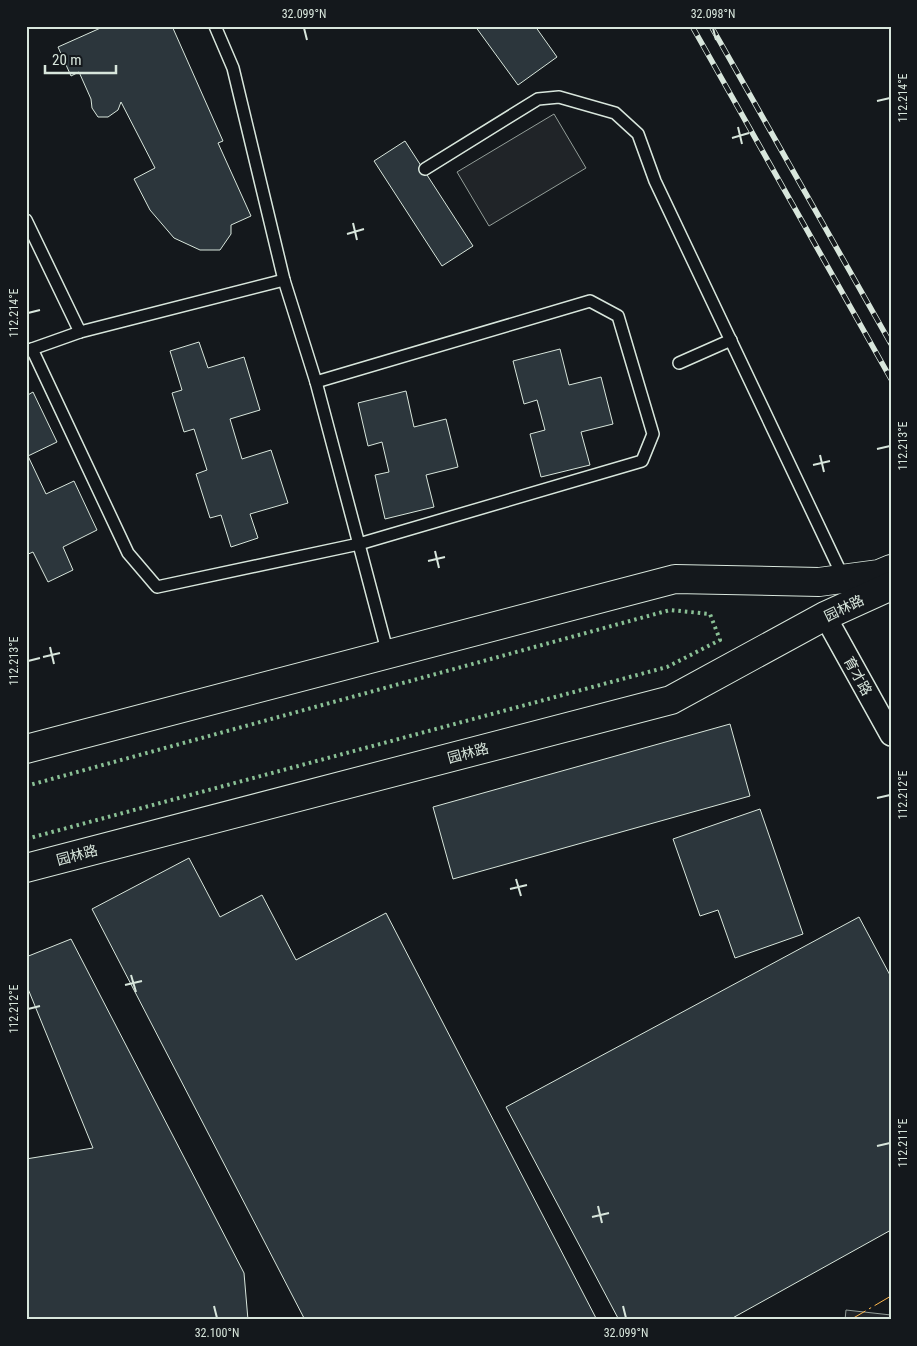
<svg xmlns="http://www.w3.org/2000/svg" width="917" height="1346" font-family="'Roboto Condensed','Noto Sans SC',sans-serif">
	<style>
		.garden { fill: #202428; stroke: #939e99 }
		.building { fill: #2c363c; stroke: #d8e6dc }
		.lines { fill: none; stroke-linecap: round; stroke-linejoin: round }
		.service-casing { stroke: #d8e6dc; stroke-width: 14 }
		.minor-casing { stroke: #d8e6dc; stroke-width: 24 }
		.primary-casing { stroke: #d8e6dc; stroke-width: 30 }
		.service { stroke: #14181c; stroke-width: 11 }
		.minor { stroke: #14181c; stroke-width: 21 }
		.primary { stroke: #14181c; stroke-width: 28 }
		.rail-casing { stroke: #d8e6dc; stroke-width: 5.5 }
		.rail { stroke: #14181c; stroke-width: 4; stroke-dasharray: 11; stroke-linecap: butt }
		.hedge { stroke: #8ac095; stroke-width: 4; stroke-dasharray: 2.5 4; stroke-linecap: butt }
		.power { stroke: #ffb74d; stroke-width: 1; stroke-dasharray: 18 4 2.5 4; stroke-linecap: butt }
		.ticks { fill: none; stroke: #d8e6dc; stroke-width: 2 }
		.labels { text-anchor: middle; stroke-width: 4; stroke-linejoin: round; paint-order: stroke }
		.street-label { font-size: 14px; fill: #d8e6dc; stroke: #14181c }
		.neatline { fill: none; stroke: #d8e6dc; stroke-width: 2 }
		.ticks-label { font-size: 12px; text-anchor: middle; fill: #d8e6dc }
	</style>
	<rect width="100%" height="100%" fill="#14181c"/>
	<!-- garden -->
	<g class="garden">
		<path d="M 554,114 L 586,168 L 489,226 L 457,172 Z"/>
		<path d="M 846,1310 L 891,1315 L 891,1320 L 845,1320 Z"/>
	</g>
	<!-- building -->
	<g class="building">
		<path d="M 105,26 L 172,26 L 223,141 L 218,143 L 251,216 L 231,225 L 231,234 L 220,250 L 200,250 L 174,238 L 150,210 L 134,179 L 155,168 L 121,102 L 118,110 L 108,117 L 98,117 L 92,108 L 91,99 L 79,72 L 71,76 L 58,47 Z"/>
		<path d="M 475,26 L 535,26 L 557,57 L 518,85 Z"/>
		<path d="M 405,141 L 473,246 L 442,266 L 374,161 Z"/>
		<path d="M 199,342 L 208,368 L 244,357 L 260,410 L 230,419 L 242,459 L 271,450 L 288,503 L 250,514 L 258,538 L 231,547 L 221,515 L 210,518 L 196,474 L 207,470 L 194,429 L 184,432 L 172,393 L 182,390 L 170,351 Z"/>
		<path d="M 560,349 L 569,385 L 601,377 L 613,424 L 581,432 L 590,465 L 541,477 L 530,434 L 545,430 L 537,400 L 524,404 L 513,361 Z"/>
		<path d="M 406,391 L 414,427 L 446,419 L 458,467 L 426,475 L 434,507 L 385,519 L 375,475 L 389,472 L 382,442 L 368,446 L 358,403 Z"/>
		<path d="M 33,392 L 57,442 L 28,456 L 46,494 L 74,481 L 97,530 L 63,547 L 73,570 L 48,582 L 33,552 L 26,555 L 26,396 Z"/>
		<path d="M 730,724 L 750,796 L 453,879 L 433,807 Z"/>
		<path d="M 760,809 L 803,934 L 735,958 L 718,910 L 700,916 L 673,839 Z"/>
		<path d="M 189,858 L 220,917 L 262,895 L 296,960 L 386,913 L 597,1320 L 305,1320 L 92,909 Z"/>
		<path d="M 859,917 L 891,977 L 891,1230 L 729,1320 L 619,1320 L 506,1107 Z"/>
		<path d="M 71,939 L 244,1273 L 248,1320 L 26,1320 L 26,1159 L 93,1148 L 26,984 L 26,957 Z"/>
	</g>
	<g class="lines">
		<defs>
			<g id="service">
				<path d="M 215,26 L 233,68 L 284,280 L 316,382 L 388,654"/>
				<path d="M 425,169 L 538,99 L 559,97 L 615,113 L 638,134 L 655,181 L 844,579"/>
				<path d="M 26,220 L 80,332 L 284,280"/>
				<path d="M 32,349 L 80,332"/>
				<path d="M 26,352 L 32,349 L 128,553 L 157,587 L 359,544 L 642,461 L 653,434 L 618,316 L 590,301 L 316,382"/>
				<path d="M 679,363 L 731,340"/>
			</g>
			<path id="minor" d="M 825,616 L 891,735"/>
			<g id="primary">
				<path d="M 26,749 L 675,579 L 819,582 L 879,574 L 891,569"/>
				<path d="M 26,868 L 671,700 L 825,616 L 891,586"/>
			</g>
		</defs>
		<!-- service casing -->
		<use href="#service" class="service-casing"/>
		<!-- minor casing -->
		<use href="#minor" class="minor-casing"/>
		<!-- primary casing -->
		<use href="#primary" class="primary-casing"/>
		<!-- service -->
		<use href="#service" class="service"/>
		<!-- minor -->
		<use href="#minor" class="minor"/>
		<!-- primary -->
		<use href="#primary" class="primary"/>
		<defs>
			<g id="rail">
				<path d="M 692,26 L 891,379"/>
				<path d="M 711,26 L 891,344"/>
			</g>
		</defs>
		<!-- rail casing -->
		<use href="#rail" class="rail-casing"/>
		<!-- rail -->
		<use href="#rail" class="rail"/>
		<!-- hedge -->
		<path class="hedge" d="M 26,786 L 670,610 L 710,614 L 720,640 L 667,667 L 26,839"/>
		<!-- power -->
		<path class="power" d="M 850,1320 L 891,1296"/>
	</g>
	<!-- ticks -->
	<path class="ticks" d="M 304,28 L 307,40M 713,28 L 716,40M 877,101 L 890,98M 738,127 L 742,144M 732,138 L 749,133M 353,223 L 357,240M 347,234 L 364,229M 28,313 L 40,310M 877,449 L 890,446M 820,455 L 824,472M 813,465 L 830,461M 435,551 L 439,568M 428,561 L 445,557M 50,647 L 54,664M 43,657 L 60,653M 28,661 L 40,658M 877,798 L 890,795M 516,879 L 521,896M 510,889 L 527,885M 131,975 L 136,992M 125,985 L 142,981M 28,1009 L 40,1006M 877,1146 L 890,1143M 598,1206 L 602,1223M 592,1217 L 609,1213M 214,1306 L 217,1318M 623,1306 L 626,1318"/>
	<g class="labels">
		<!-- street labels -->
		<g class="street-label">
			<text transform="translate(844 608) rotate(-26)" y="5">园林路</text>
			<text transform="translate(858 676) rotate(61)" y="5">育才路</text>
			<text transform="translate(468 753) rotate(-15)" y="5">园林路</text>
			<text transform="translate(77 855) rotate(-15)" y="5">园林路</text>
		</g>
	</g>
	<!-- border -->
	<rect width="917" height="1346" fill="none" stroke="#14181c" stroke-width="55"/>
	<!-- scale -->
	<path d="M45 65v8h71v-8" fill="none" stroke="#d8e6dc" stroke-width="2.5"/>
	<text x="52" y="65" font-size="15" fill="#d8e6dc" stroke="#14181c" stroke-width="4" paint-order="stroke">20 m</text>
	<rect x="28" y="28" width="862" height="1290" class="neatline"/>
	<g class="ticks-label">
		<text x="304" y="18">32.099°N</text>
		<text x="713" y="18">32.098°N</text>
		<text transform="translate(903 98) rotate(-90)" y="4">112.214°E</text>
		<text transform="translate(14 313) rotate(-90)" y="4">112.214°E</text>
		<text transform="translate(903 446) rotate(-90)" y="4">112.213°E</text>
		<text transform="translate(14 661) rotate(-90)" y="4">112.213°E</text>
		<text transform="translate(903 795) rotate(-90)" y="4">112.212°E</text>
		<text transform="translate(14 1009) rotate(-90)" y="4">112.212°E</text>
		<text transform="translate(903 1143) rotate(-90)" y="4">112.211°E</text>
		<text x="217" y="1337">32.100°N</text>
		<text x="626" y="1337">32.099°N</text>
	</g>
</svg>
